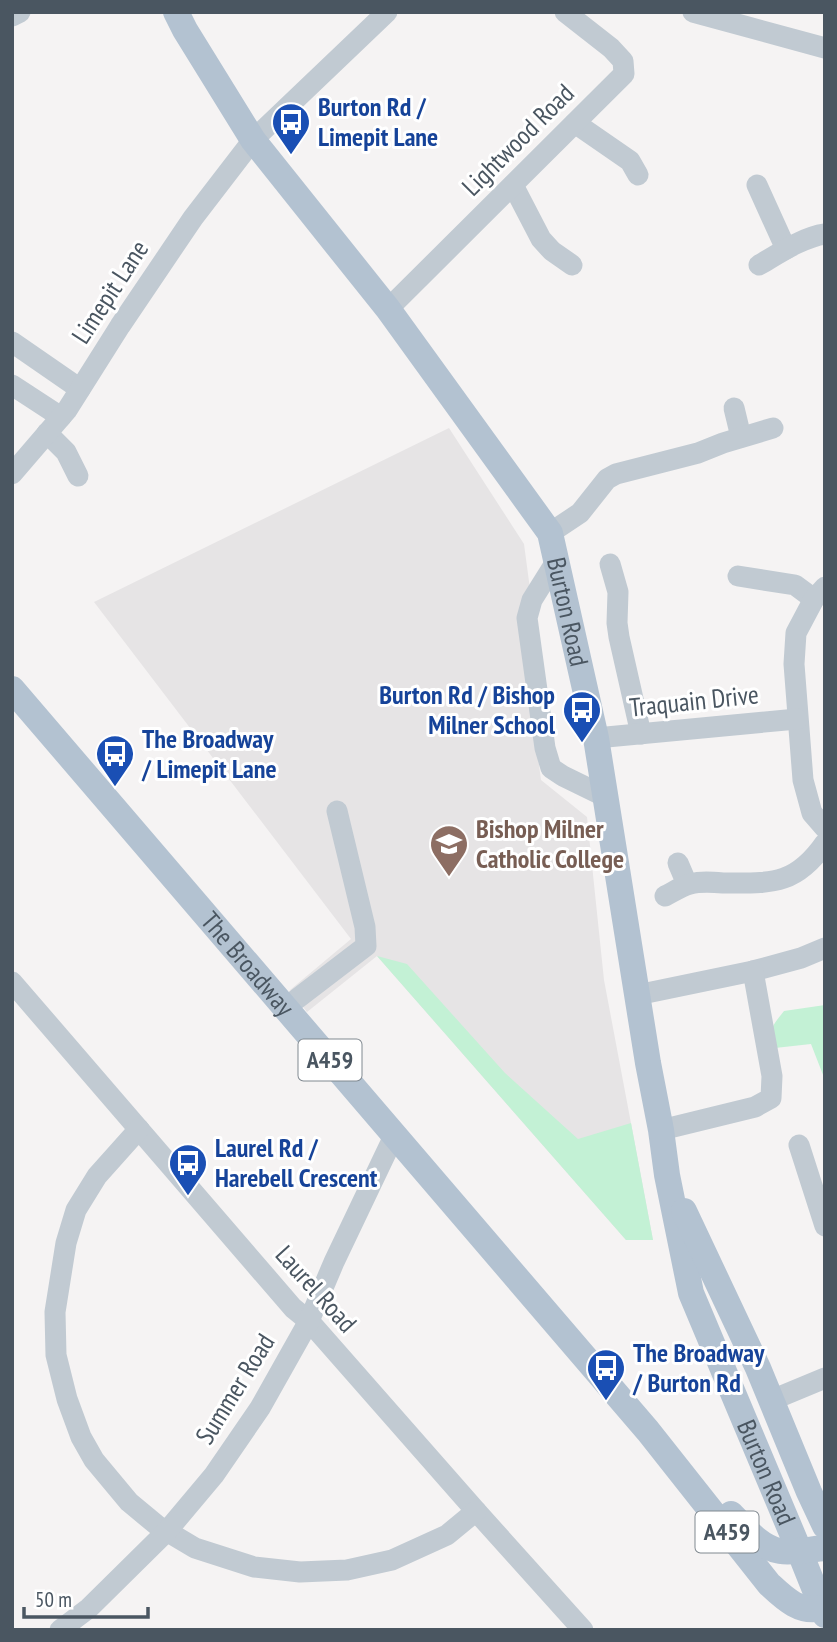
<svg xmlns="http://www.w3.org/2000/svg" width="837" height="1642" font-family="'PT Sans Narrow',sans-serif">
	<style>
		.education { fill: #e6e4e5 }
		.green { fill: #c3f1d5 }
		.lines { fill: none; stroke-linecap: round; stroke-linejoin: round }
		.minor { stroke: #c1cad2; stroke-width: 21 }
		.major { stroke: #b3c2d1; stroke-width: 26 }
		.labels { text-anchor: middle; stroke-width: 6; stroke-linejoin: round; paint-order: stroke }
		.shield { fill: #fff; stroke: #808990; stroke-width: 2 }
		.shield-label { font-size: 24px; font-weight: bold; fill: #4a5661 }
		.transit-label { font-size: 26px; font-weight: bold; fill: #164399; stroke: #fff; text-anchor: start }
		.street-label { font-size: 26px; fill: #4a5661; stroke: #fff }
		.education-label { font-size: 26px; font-weight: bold; fill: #785e54; stroke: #fff; text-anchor: start }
	</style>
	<rect width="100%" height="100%" fill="#f5f3f3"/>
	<!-- education -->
	<path class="education" d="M 449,428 L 524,544 L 530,589 L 519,614 L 541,780 L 587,817 L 604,980 L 653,1240 L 626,1240 L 377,956 L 307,1012 L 290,990 L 351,939 L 94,602 Z"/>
	<!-- green -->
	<g class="green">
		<path d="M 377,956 L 407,964 L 505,1073 L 578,1139 L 631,1123 L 653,1240 L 626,1240 Z"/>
		<path d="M 825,1005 L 825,1080 L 811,1044 L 775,1048 C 767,1030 773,1025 784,1011 Z"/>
	</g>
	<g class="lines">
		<!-- minor -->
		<g class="minor">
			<path d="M 693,12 L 825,48"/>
			<path d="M 12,16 L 20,12"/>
			<path d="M 575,123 L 630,161 L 638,175"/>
			<path d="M 513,185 L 541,239 L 552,251 L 572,265"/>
			<path d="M 757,185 L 786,249"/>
			<path d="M 759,265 C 778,254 803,237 825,234"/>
			<path d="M 388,309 L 624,74 L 623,61 L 611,48 L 565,12"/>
			<path d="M 12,342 L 80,389"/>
			<path d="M 12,385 L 61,417"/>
			<path d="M 734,408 L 741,437"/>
			<path d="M 47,433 L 66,452 L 78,476"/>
			<path d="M 12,474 L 67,410 L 120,326 L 193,218 L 253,140 L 387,12"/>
			<path d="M 550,533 L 580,513 L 607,479 L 616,474 L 698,453 L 723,443 L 773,428"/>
			<path d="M 557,560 L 532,600 L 527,618 L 545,748 L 551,768 L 563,776 L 606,797"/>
			<path d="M 610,564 L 618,592 L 617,623 L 619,637 L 641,734"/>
			<path d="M 738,576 L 795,585 L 814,599"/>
			<path d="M 825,587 L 814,599 L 796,633 L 794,664 L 803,780 L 812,813 L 825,828"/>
			<path d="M 596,738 L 797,719"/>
			<path d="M 678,863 L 687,884"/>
			<path d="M 665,896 C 673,892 682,886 690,884 C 701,881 712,882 723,883 C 771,883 795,886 825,843"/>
			<path d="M 753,971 L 801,958 L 825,948"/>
			<path d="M 12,982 L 293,1308 L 309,1321 L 476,1511 L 583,1630"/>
			<path d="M 637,995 L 753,971 L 772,1076 L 771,1098 L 755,1107 L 661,1130"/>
			<path d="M 285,1008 L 366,946 L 365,927 L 337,811"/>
			<path d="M 139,1129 L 97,1176 L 76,1210 L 66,1243 L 55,1312 L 56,1355 L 67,1399 L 81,1437 L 94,1460 L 129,1502 L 158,1526 L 195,1548 L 254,1567 L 300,1572 L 347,1570 L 392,1560 L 447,1535 L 476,1511"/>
			<path d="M 799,1145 L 825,1226"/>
			<path d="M 772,1400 L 825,1378"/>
			<path d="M 60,1630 L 89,1608 L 167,1531 L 214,1475 L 260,1408 L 309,1321 L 334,1262 L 395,1134"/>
		</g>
		<!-- major -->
		<g class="major">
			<path id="s1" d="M 176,12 L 185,30 L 253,140 L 388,309 L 550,533 L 596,738 L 648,1063 L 661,1130 L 667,1175 L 691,1293 L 799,1550 L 825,1615"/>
			<path id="s2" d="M 12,689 L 648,1431 L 769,1584 C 784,1598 800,1614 822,1608"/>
			<path d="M 684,1211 L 758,1368 L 809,1492 L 825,1526"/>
			<path d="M 731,1514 C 744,1527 760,1548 780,1551 C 794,1553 811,1549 825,1548"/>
		</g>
	</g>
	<!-- icons -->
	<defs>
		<symbol id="bus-pin" viewBox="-11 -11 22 30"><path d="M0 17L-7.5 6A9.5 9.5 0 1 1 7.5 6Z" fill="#1a4fb4" stroke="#fff"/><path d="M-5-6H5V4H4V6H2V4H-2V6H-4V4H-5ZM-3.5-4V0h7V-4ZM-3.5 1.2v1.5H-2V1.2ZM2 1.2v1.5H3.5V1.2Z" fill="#fff"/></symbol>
		<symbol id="school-pin" viewBox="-11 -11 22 30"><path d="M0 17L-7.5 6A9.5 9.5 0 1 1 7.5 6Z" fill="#8d6e63" stroke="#fff"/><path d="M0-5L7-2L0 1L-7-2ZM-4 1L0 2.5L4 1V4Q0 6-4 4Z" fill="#fff"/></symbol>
	</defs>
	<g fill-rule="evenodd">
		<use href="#bus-pin" x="269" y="100" width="44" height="60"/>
		<use href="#bus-pin" x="560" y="688" width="44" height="60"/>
		<use href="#bus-pin" x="93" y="732" width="44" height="60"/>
		<use href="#school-pin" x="427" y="822" width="44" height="60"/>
		<use href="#bus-pin" x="166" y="1141" width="44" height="60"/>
		<use href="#bus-pin" x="584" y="1346" width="44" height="60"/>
	</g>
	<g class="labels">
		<!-- shield labels -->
		<g class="shield">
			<rect x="298.5" y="1039.5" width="63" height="41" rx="5"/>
			<rect x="695.5" y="1511.5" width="63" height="41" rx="5"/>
		</g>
		<g class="shield-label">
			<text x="330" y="1068">A459</text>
			<text x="727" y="1540">A459</text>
		</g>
		<!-- transit labels -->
		<g class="transit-label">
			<text x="318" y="116">Burton Rd /<tspan x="318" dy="30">Limepit Lane</tspan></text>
			<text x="555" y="704" text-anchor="end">Burton Rd / Bishop<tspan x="555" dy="30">Milner School</tspan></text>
			<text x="142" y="748">The Broadway<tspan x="142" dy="30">/ Limepit Lane</tspan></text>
			<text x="215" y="1157">Laurel Rd /<tspan x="215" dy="30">Harebell Crescent</tspan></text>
			<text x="633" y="1362">The Broadway<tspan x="633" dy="30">/ Burton Rd</tspan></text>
		</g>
		<!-- street labels -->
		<g class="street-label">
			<text transform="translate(518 140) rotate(-45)" y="9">Lightwood Road</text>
			<text transform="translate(110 292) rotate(-57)" y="9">Limepit Lane</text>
			<text dy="9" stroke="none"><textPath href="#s1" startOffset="723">Burton Road</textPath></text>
			<text transform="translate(694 701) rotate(-6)" y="9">Traquain Drive</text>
			<text dy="9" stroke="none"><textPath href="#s2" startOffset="362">The Broadway</textPath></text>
			<text transform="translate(316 1289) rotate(48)" y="9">Laurel Road</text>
			<text transform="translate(235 1389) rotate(-58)" y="9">Summer Road</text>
			<text dy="9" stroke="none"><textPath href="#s1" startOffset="1610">Burton Road</textPath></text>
		</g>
		<!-- education labels -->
		<g class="education-label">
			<text x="476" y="838">Bishop Milner<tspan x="476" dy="30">Catholic College</tspan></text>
		</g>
	</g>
	<!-- border -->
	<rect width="837" height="1642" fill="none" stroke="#4a5661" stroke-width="28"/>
	<!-- scale -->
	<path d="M24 1607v10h124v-10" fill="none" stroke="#4a5661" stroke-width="3.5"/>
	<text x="35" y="1607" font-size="21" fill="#4a5661" stroke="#ffffff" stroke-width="5" paint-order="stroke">50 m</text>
</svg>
